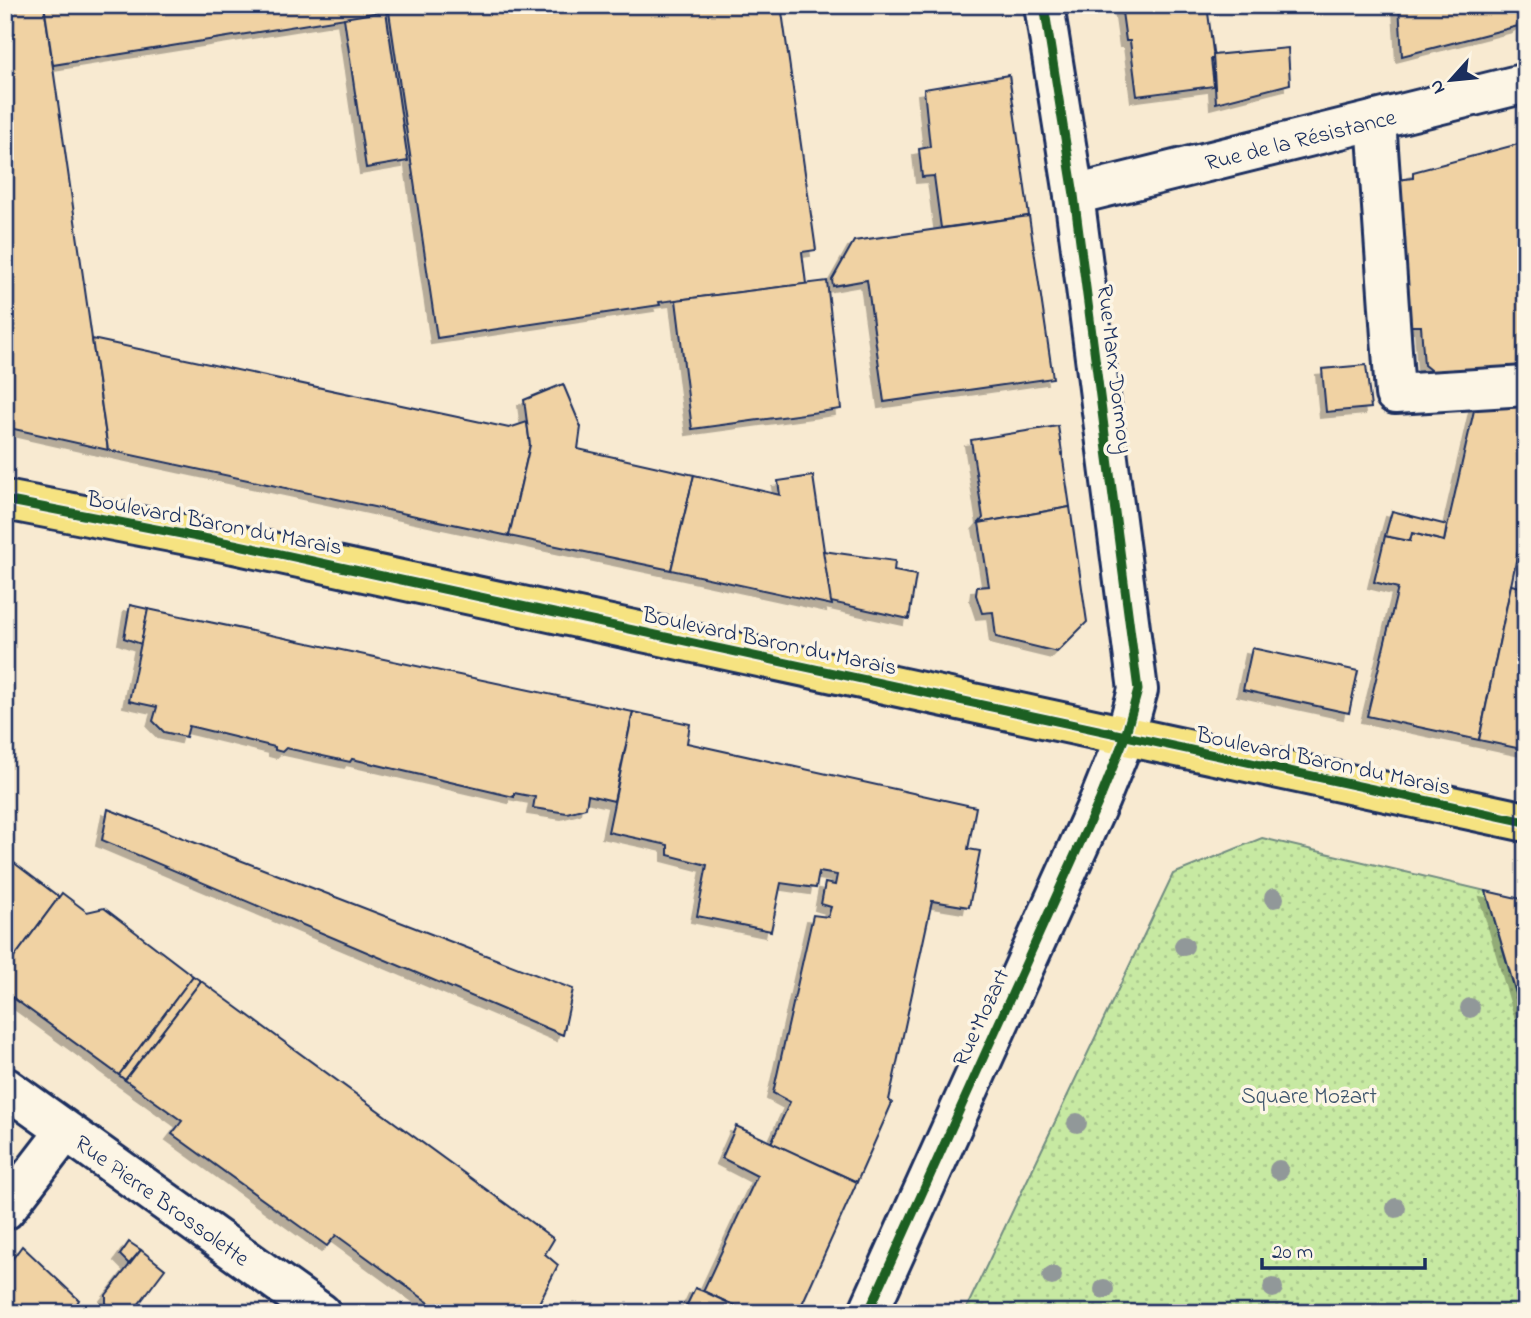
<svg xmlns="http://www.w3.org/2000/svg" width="1531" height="1318" font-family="'Indie Flower',sans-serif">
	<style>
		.park { fill: url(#park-dots); stroke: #718c80; stroke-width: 2 }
		.building { fill: #f0d2a3; stroke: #1b2f5e; stroke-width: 2; filter: url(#shadow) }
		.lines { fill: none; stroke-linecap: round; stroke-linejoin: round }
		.minor-casing { stroke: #1b2f5e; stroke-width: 44 }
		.major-casing { stroke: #1b2f5e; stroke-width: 44 }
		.minor { stroke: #fcf5e5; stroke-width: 38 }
		.major { stroke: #f6e381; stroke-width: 38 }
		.cycleway-casing { stroke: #fcf5e5; stroke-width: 13 }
		.cycleway { stroke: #1b5e20; stroke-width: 9 }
		.tree { fill: #919899 }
		.labels { text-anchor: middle; stroke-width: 7; stroke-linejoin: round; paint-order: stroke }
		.street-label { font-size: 23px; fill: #1b2f5e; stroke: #fcf5e5 }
		.park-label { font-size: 23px; fill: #3d546c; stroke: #fcf5e5 }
	</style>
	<defs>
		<pattern id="park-dots" width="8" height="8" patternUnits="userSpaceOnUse" patternTransform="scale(1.75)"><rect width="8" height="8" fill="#c7e9a2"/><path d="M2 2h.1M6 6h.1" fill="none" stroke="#aac88e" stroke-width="1.8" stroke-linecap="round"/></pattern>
		<filter id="shadow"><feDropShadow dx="-6" dy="6" stdDeviation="0" flood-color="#0004"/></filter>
	</defs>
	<rect width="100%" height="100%" fill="#f8ead1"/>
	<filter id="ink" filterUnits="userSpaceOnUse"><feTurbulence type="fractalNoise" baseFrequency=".0143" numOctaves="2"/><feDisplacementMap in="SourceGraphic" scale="14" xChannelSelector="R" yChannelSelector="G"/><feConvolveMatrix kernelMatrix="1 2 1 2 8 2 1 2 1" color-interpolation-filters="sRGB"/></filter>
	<g filter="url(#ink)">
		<!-- park -->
		<path class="park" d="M 1262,838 L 1486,891 L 1526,1028 L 1526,1313 L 964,1313 L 1173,874 Z"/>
		<!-- building -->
		<g class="building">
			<path d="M 5,5 L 44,5 L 108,450 L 5,427 Z"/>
			<path d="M 44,5 L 388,5 L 389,11 L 53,65 Z"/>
			<path d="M 388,5 L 781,5 L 816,250 L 802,252 L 806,284 L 659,302 L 660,305 L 437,338 Z"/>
			<path d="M 1121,5 L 1207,5 L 1214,59 L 1211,59 L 1214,86 L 1137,96 L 1130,41 L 1126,41 Z"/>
			<path d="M 1399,5 L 1526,5 L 1526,20 L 1518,26 L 1402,56 Z"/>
			<path d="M 386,11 L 408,161 L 366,168 L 344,18 Z"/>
			<path d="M 1288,48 L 1290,84 L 1216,103 L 1213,55 Z"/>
			<path d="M 1009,75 L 1029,216 L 941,228 L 934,176 L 922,177 L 919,149 L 930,147 L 924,89 Z"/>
			<path d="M 1526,142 L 1526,371 L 1440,378 L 1424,365 L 1421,326 L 1406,326 L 1396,180 L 1413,178 L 1413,172 Z"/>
			<path d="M 1029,216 L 1053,378 L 884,402 L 867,280 L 833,286 L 832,280 L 854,241 Z"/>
			<path d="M 827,281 L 841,409 L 692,429 L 676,300 Z"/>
			<path d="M 92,339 L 509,428 L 527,422 L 530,445 L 509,536 L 108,450 Z"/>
			<path d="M 1366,365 L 1371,408 L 1326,412 L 1322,369 Z"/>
			<path d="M 563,384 L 581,427 L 578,449 L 694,475 L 671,570 L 509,536 L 530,445 L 524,400 Z"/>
			<path d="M 1526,402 L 1526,513 L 1479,740 L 1367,716 L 1398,588 L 1374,582 L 1385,536 L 1410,541 L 1412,533 L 1444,541 L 1475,406 Z"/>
			<path d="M 1058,426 L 1070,507 L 979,523 L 983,518 L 971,440 Z"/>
			<path d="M 694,475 L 780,495 L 778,481 L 813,476 L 832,605 L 671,570 Z"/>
			<path d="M 1070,507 L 1087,622 L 1057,652 L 996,637 L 993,612 L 982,613 L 976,595 L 977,587 L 989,586 L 979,523 Z"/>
			<path d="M 1392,511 L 1447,525 L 1444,541 L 1412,533 L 1410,541 L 1385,536 Z"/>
			<path d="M 1526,513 L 1526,563 L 1516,561 Z"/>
			<path d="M 823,551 L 895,561 L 894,571 L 916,575 L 909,619 L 831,602 Z"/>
			<path d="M 1511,585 L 1526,588 L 1526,750 L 1479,740 Z"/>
			<path d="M 130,605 L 148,609 L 141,644 L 124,638 Z"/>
			<path d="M 148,609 L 633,712 L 614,801 L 588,795 L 586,808 L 567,813 L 533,808 L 535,797 L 514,793 L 514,797 L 352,759 L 350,762 L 286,748 L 282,752 L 275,750 L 275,747 L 189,726 L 186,737 L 164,732 L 153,721 L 157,707 L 129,701 Z"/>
			<path d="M 1252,648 L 1358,671 L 1349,713 L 1243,690 Z"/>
			<path d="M 633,712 L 690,724 L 687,743 L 976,807 L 968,849 L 980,851 L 969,907 L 932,901 L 889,1100 L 892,1103 L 857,1182 L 771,1143 L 790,1102 L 773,1093 L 813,915 L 828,917 L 831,907 L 821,904 L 825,883 L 835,885 L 837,875 L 819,872 L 816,888 L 781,883 L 771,931 L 697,916 L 707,865 L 668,855 L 668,845 L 608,832 Z"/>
			<path d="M 108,809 L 573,989 L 563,1035 L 102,840 Z"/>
			<path d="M 5,856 L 59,897 L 5,970 Z"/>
			<path d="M 1486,891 L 1526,900 L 1526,1028 L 1518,1000 Z"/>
			<path d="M 62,893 L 87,912 L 104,908 L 193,976 L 119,1075 L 5,992 L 5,970 Z"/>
			<path d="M 193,976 L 201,981 L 125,1080 L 119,1075 Z"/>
			<path d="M 201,981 L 554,1239 L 545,1254 L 558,1265 L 534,1313 L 443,1313 L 336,1235 L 327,1246 L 172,1134 L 182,1121 L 125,1080 Z"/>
			<path d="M 736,1126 L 857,1182 L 798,1313 L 750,1313 L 703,1291 L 757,1176 L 722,1158 Z"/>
			<path d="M 129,1242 L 141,1250 L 129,1264 L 120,1255 Z"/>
			<path d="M 22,1246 L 79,1300 L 73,1310 L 75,1313 L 5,1313 L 5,1269 Z"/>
			<path d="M 141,1250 L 165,1269 L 132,1313 L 112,1313 L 106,1307 L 106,1295 Z"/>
			<path d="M 695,1288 L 703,1291 L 750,1313 L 683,1313 Z"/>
		</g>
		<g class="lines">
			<defs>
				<g id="minor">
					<path d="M 1376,120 L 1395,394 L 1526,386"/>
					<path id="s1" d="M 1074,195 L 1526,83"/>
					<path id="s2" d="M 5,1087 L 321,1313"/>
					<path d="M 5,1210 L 65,1132"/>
					<path d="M 868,1313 L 1100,799 L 1125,737 L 1138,690 L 1074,195 L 1044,5"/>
				</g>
				<path id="major" d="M 5,500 L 234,544 L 1526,822"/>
			</defs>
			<!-- minor casing -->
			<use href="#minor" class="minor-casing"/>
			<!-- major casing -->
			<use href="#major" class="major-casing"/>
			<!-- minor -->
			<use href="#minor" class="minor"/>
			<!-- major -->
			<use href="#major" class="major"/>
			<defs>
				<g id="cycleway">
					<path d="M 5,500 L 234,544 L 1526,822"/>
					<path d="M 868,1313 L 1100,799 L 1125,737 L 1138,690 L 1074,195 L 1044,5"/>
				</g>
			</defs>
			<!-- cycleway casing -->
			<use href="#cycleway" class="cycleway-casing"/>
			<!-- cycleway -->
			<use href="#cycleway" class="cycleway"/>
		</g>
		<!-- trees -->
		<g class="tree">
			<circle cx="1274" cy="898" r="10"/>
			<circle cx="1184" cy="946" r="10"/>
			<circle cx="1470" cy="1008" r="10"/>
			<circle cx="1077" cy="1123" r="10"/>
			<circle cx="1279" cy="1170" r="10"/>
			<circle cx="1396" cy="1208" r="10"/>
			<circle cx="1052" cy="1276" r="10"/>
			<circle cx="1273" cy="1288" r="10"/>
			<circle cx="1104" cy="1289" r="10"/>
		</g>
	</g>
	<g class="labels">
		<!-- street labels -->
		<g class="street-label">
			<text dy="8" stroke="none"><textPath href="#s1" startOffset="233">Rue de la Résistance</textPath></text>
			<text transform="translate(1116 369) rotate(83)" y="8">Rue Marx Dormoy</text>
			<text transform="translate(215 522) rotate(11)" y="8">Boulevard Baron du Marais</text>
			<text transform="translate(770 640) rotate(12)" y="8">Boulevard Baron du Marais</text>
			<text transform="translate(1324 760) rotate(12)" y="8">Boulevard Baron du Marais</text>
			<text transform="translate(980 1017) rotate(-65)" y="8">Rue Mozart</text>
			<text dy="8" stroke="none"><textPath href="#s2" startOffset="194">Rue Pierre Brossolette</textPath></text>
		</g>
		<!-- park labels -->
		<g class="park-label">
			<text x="1309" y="1103">Square Mozart</text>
		</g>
	</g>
	<!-- margin -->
	<rect width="1531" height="1318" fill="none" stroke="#fcf5e5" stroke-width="28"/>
	<rect x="14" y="14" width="1503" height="1290" fill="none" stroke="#1b2f5e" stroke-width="2.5" filter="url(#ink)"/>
	<!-- north arrow -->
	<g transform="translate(1451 80) rotate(243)" stroke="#fcf5e5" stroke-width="5" paint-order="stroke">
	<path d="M0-5L12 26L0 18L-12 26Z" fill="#1b2f5e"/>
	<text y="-10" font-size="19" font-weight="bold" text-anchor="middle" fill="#1b2f5e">N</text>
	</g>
	<!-- scale -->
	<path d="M1262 1258v10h163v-10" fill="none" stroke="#1b2f5e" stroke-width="3.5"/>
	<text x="1272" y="1258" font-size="21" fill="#1b2f5e" stroke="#fcf5e5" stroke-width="5" paint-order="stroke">20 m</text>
</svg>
